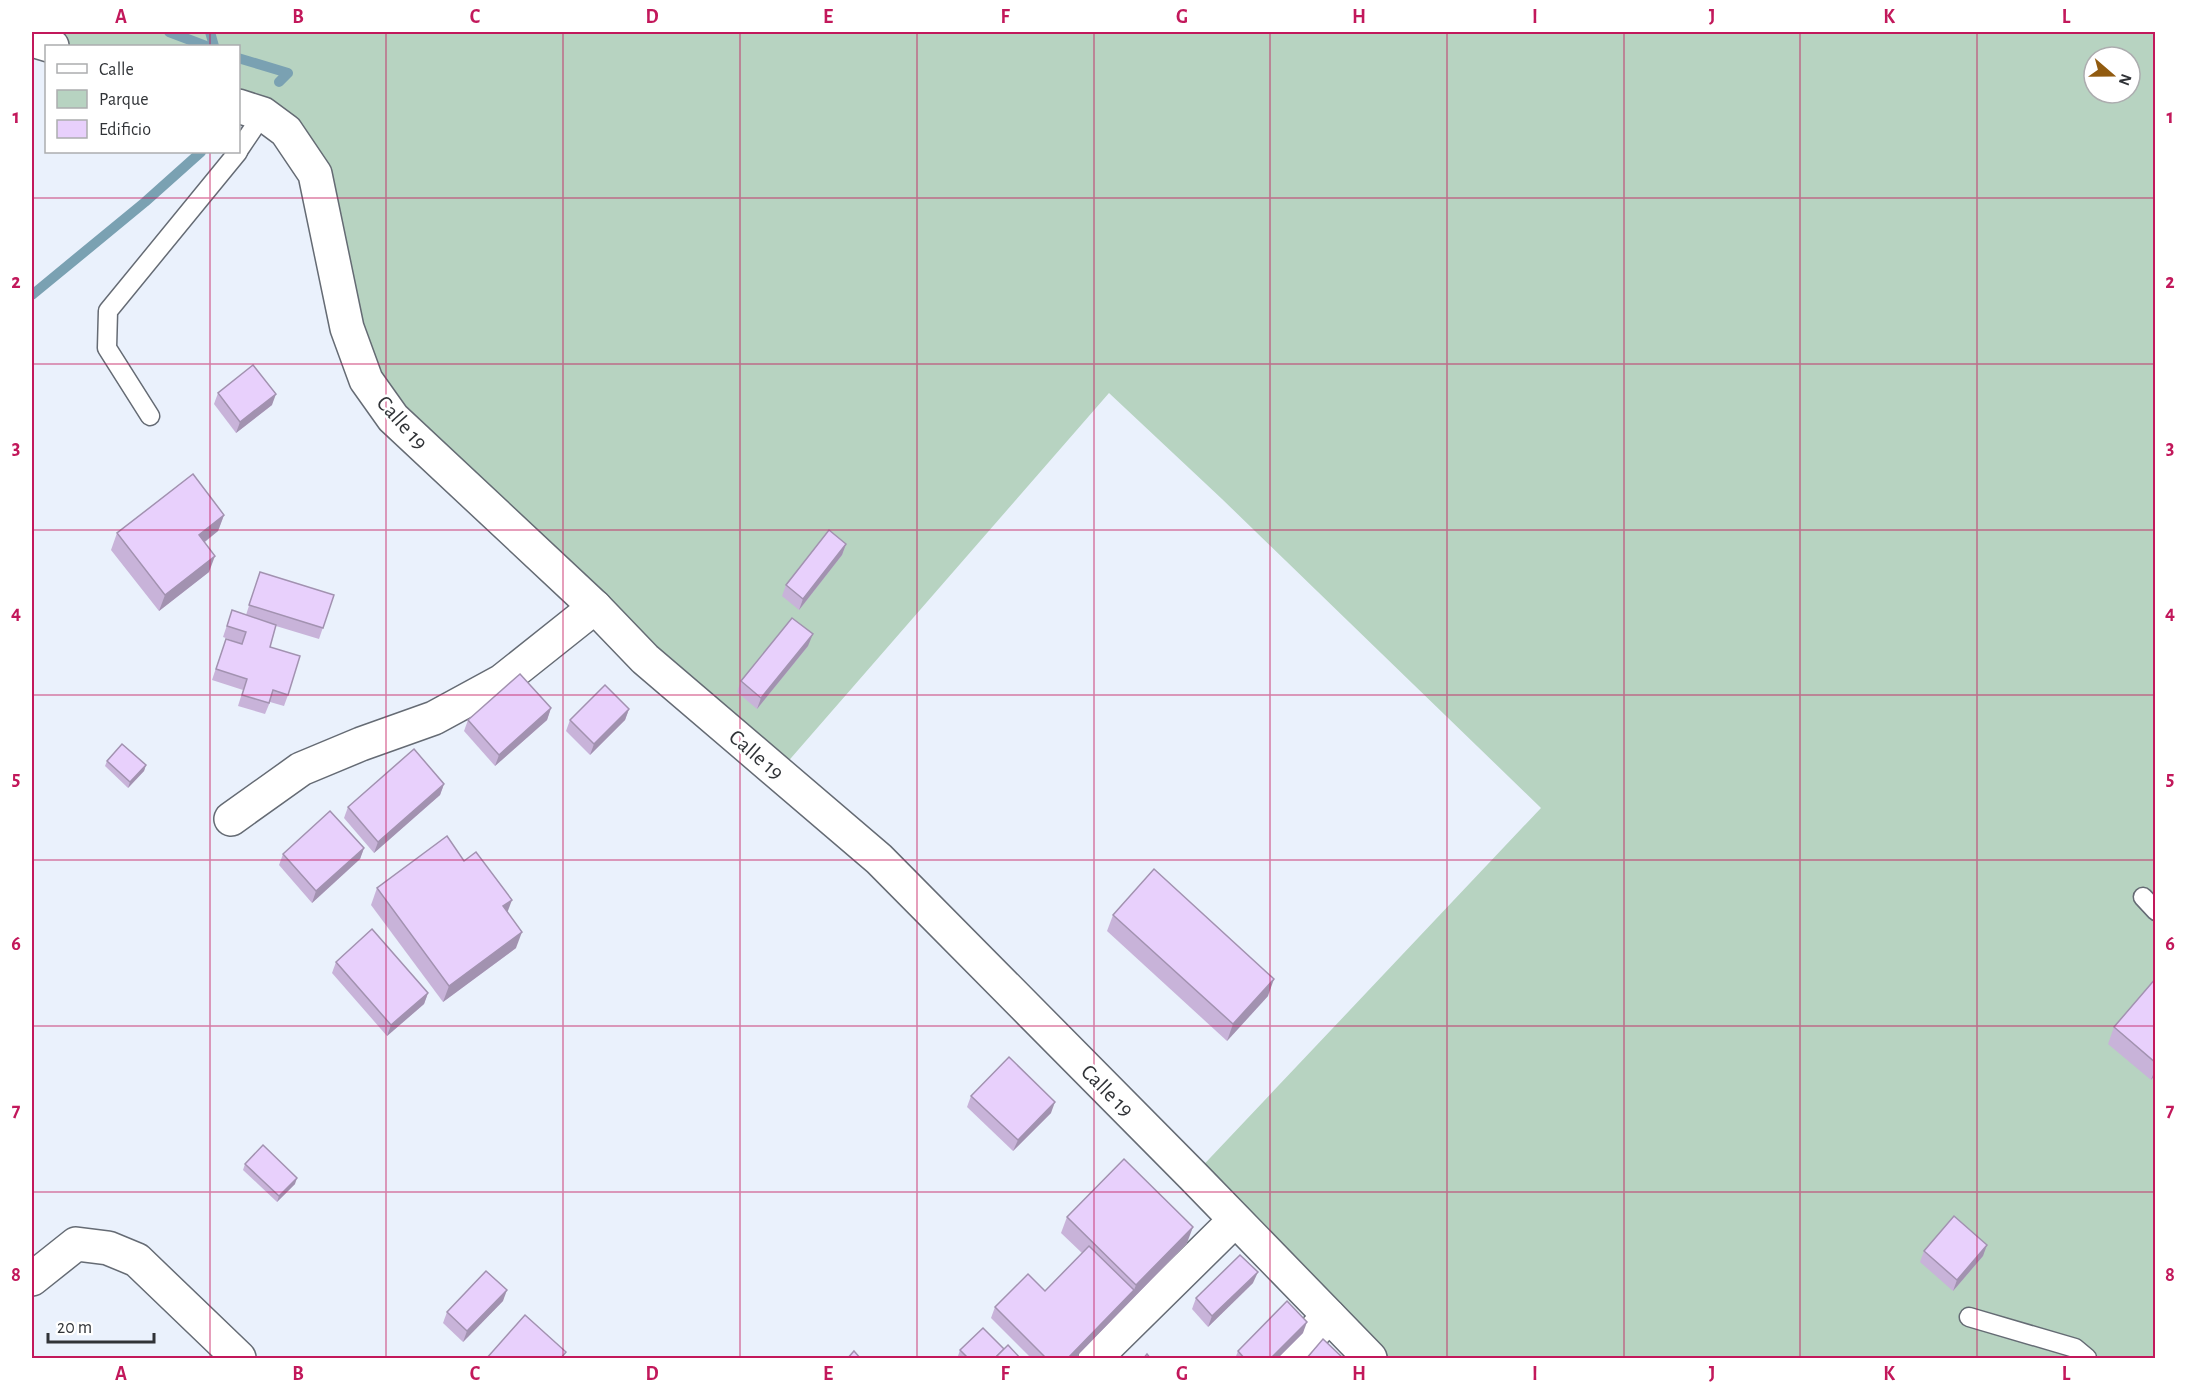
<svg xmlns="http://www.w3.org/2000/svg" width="2187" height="1390" font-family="'Alegreya Sans',sans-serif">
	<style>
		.green { fill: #b7d3c1; fill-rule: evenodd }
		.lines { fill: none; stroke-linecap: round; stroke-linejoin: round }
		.stream { stroke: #7aa1b2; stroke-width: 10 }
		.service-casing { stroke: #656b74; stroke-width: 21 }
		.minor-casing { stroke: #656b74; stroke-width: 36 }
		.tertiary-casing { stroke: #656b74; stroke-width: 36 }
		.service { stroke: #fff; stroke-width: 18 }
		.minor { stroke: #fff; stroke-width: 33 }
		.tertiary { stroke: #fff; stroke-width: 33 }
		.wall { fill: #c8b3d9 }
		.shaded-wall { fill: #a292b0 }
		.building { fill: #e8d0fc; stroke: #a292b0; stroke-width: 1.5 }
		.grid { fill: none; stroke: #c2185b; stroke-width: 1.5; stroke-opacity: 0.55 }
		.labels { text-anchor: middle; stroke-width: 5; stroke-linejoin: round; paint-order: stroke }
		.street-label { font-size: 22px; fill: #303337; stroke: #fff }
		.neatline { fill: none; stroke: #c2185b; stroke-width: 2 }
		.grid-label { font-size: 20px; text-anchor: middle; font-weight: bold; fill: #c2185b }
	</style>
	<rect width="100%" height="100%" fill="#eaf1fc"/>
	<!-- green -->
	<path class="green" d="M 32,32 L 2155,32 L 2155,1358 L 1370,1358 L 1193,1176 L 1541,808 L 1222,499 L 1109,393 L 778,773 L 393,418 L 315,174 L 239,106 L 238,46 L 52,46 ZM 2094,57 L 2130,57 L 2130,93 L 2094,93 Z"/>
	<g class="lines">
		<!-- stream -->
		<g class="stream">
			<path d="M 169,32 L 206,46"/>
			<path d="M 210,32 L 214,46"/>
			<path d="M 238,58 L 288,73 L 279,82"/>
			<path d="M 32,295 L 145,202 L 201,152"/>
		</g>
		<defs>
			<g id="service">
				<path d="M 238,151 L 263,114"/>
				<path d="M 150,416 L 107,348 L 108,311 L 238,152"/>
				<path d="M 2143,897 L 2156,911"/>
				<path d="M 1969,1317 L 2075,1348 L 2087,1358"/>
			</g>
			<g id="minor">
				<path d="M 231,819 L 301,769 L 361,744 L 434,718 L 502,681 L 595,607"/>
				<path d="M 32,1279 L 76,1244 L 108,1248 L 137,1260 L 239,1358"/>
				<path d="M 1095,1358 L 1235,1220"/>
				<path d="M 1289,1358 L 1329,1316"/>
			</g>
			<g id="tertiary">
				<path d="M 32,40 L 52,46"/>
				<path d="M 238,106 L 263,114 L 286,131 L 315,174 L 347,328 L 366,380 L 393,418 L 595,607 L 645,659 L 879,859 L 1193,1176 L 1370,1358"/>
			</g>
		</defs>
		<!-- service casing -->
		<use href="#service" class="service-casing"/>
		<!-- minor casing -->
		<use href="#minor" class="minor-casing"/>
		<!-- tertiary casing -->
		<use href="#tertiary" class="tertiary-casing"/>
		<!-- service -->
		<use href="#service" class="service"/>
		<!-- minor -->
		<use href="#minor" class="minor"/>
		<!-- tertiary -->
		<use href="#tertiary" class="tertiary"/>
	</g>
	<!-- wall -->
	<g class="wall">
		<path d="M 218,393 L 272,405 L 236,433 L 214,404 Z"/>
		<path d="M 224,515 L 218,531 L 205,542 L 209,572 L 159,611 L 111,550 L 117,533 Z"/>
		<path d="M 846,544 L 842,555 L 799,610 L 782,596 L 786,585 Z"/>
		<path d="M 260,572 L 334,595 L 319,639 L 276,626 L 270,647 L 288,695 L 284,706 L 270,702 L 265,714 L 238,706 L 243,690 L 212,680 L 222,650 L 242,644 L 223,637 L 232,610 L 246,615 Z"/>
		<path d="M 808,646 L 757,709 L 737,692 L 741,681 Z"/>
		<path d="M 551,708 L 547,720 L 495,766 L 464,731 L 468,720 Z"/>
		<path d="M 629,709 L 625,720 L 590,755 L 566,731 L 570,720 Z"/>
		<path d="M 107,761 L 146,765 L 144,771 L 128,788 L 105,766 Z"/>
		<path d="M 444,784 L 440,795 L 374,853 L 344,818 L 348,807 Z"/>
		<path d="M 364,848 L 360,859 L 312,903 L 279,865 L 283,854 Z"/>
		<path d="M 464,861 L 507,912 L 516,948 L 443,1002 L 371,905 L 377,888 Z"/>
		<path d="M 1113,915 L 1268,996 L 1227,1041 L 1107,931 Z"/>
		<path d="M 336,962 L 428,993 L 424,1004 L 387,1036 L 332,973 Z"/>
		<path d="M 2156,978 L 2156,1074 L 2151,1080 L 2108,1044 L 2114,1027 Z"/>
		<path d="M 971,1096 L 1051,1113 L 1013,1151 L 967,1107 Z"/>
		<path d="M 245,1164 L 295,1184 L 277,1202 L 243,1170 Z"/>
		<path d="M 1067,1217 L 1187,1243 L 1074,1359 L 1032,1359 L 991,1318 L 995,1307 L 1045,1291 L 1082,1253 L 1061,1233 Z"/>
		<path d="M 1924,1251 L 1983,1256 L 1953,1291 L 1920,1262 Z"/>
		<path d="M 1253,1283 L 1208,1327 L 1192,1309 L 1196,1298 Z"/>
		<path d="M 503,1301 L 463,1342 L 443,1323 L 447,1312 Z"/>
		<path d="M 1303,1333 L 1277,1359 L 1235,1359 L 1238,1351 Z"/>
		<path d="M 1004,1349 L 1021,1359 L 961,1359 L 958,1356 L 960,1350 Z"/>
	</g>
	<!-- shaded-wall -->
	<g class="shaded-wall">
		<path d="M 276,394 L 272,405 L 236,433 L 240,422 Z"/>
		<path d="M 224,515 L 218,531 L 193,551 L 199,535 Z"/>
		<path d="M 846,544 L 842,555 L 799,610 L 803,599 Z"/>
		<path d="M 215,556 L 209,572 L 159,611 L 165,595 Z"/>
		<path d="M 813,634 L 808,646 L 757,709 L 761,698 Z"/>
		<path d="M 551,708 L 547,720 L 495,766 L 499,755 Z"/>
		<path d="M 629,709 L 625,720 L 590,755 L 594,744 Z"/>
		<path d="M 146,765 L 144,771 L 128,788 L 130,782 Z"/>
		<path d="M 444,784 L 440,795 L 374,853 L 378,842 Z"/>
		<path d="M 364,848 L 360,859 L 312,903 L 316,891 Z"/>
		<path d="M 512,900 L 506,916 L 503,906 Z"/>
		<path d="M 522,932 L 516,948 L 443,1002 L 449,986 Z"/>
		<path d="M 1274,979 L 1268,996 L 1227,1041 L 1233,1024 Z"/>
		<path d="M 428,993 L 424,1004 L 387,1036 L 391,1025 Z"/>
		<path d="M 2156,1067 L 2156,1074 L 2151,1080 Z"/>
		<path d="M 1055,1102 L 1051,1113 L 1013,1151 L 1018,1140 Z"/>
		<path d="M 297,1178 L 295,1184 L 277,1202 L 279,1196 Z"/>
		<path d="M 1193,1227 L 1187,1243 L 1074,1359 L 1067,1359 L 1134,1290 L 1136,1285 Z"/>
		<path d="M 1987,1245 L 1983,1256 L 1953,1291 L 1957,1280 Z"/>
		<path d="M 1258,1272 L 1253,1283 L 1208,1327 L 1212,1316 Z"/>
		<path d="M 507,1290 L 503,1301 L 463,1342 L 467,1331 Z"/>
		<path d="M 1307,1322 L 1303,1333 L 1277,1359 L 1270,1359 Z"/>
	</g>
	<!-- building -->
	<g class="building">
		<path d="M 253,365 L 276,394 L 240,422 L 218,393 Z"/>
		<path d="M 193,474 L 224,515 L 199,535 L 215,556 L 165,595 L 117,533 Z"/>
		<path d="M 829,530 L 846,544 L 803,599 L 786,585 Z"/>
		<path d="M 260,572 L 334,595 L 323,628 L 249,605 Z"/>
		<path d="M 232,610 L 276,625 L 270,647 L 300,656 L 288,695 L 273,690 L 269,703 L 242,695 L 247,679 L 216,669 L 226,639 L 242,644 L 246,632 L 227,626 Z"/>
		<path d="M 792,618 L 813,634 L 761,698 L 741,681 Z"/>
		<path d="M 520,674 L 551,708 L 499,755 L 468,720 Z"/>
		<path d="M 605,685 L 629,709 L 594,744 L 570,720 Z"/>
		<path d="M 122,744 L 146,765 L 130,782 L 107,761 Z"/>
		<path d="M 414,749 L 444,784 L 378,842 L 348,807 Z"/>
		<path d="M 330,811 L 364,848 L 316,891 L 283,854 Z"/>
		<path d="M 447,836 L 464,861 L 476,852 L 512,900 L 503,906 L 522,932 L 449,986 L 377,888 Z"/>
		<path d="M 1154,869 L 1274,979 L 1233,1024 L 1113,915 Z"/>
		<path d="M 372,929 L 428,993 L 391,1025 L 336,962 Z"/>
		<path d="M 2156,978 L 2156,1063 L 2114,1027 Z"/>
		<path d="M 1009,1057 L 1055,1102 L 1018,1140 L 971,1096 Z"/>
		<path d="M 263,1145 L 297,1178 L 279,1196 L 245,1164 Z"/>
		<path d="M 1124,1159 L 1193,1227 L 1136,1285 L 1067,1217 Z"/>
		<path d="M 1954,1216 L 1987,1245 L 1957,1280 L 1924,1251 Z"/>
		<path d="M 1089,1246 L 1134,1290 L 1067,1359 L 1047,1359 L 995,1307 L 1028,1274 L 1045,1291 Z"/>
		<path d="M 1240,1255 L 1258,1272 L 1212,1316 L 1196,1298 Z"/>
		<path d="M 486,1271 L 507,1290 L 467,1331 L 447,1312 Z"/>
		<path d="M 1287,1301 L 1307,1322 L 1270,1359 L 1245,1359 L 1238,1351 Z"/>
		<path d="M 525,1315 L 566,1352 L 560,1359 L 486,1359 Z"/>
		<path d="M 983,1328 L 1004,1349 L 994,1359 L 969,1359 L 960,1350 Z"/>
		<path d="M 1323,1339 L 1344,1359 L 1306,1359 Z"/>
		<path d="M 1008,1345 L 1021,1359 L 994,1359 Z"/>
		<path d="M 854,1351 L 861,1359 L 847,1359 Z"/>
		<path d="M 1147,1354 L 1151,1359 L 1143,1359 Z"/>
	</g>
	<!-- grid -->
	<path class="grid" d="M 210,32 L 210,46M 386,32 L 386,1358M 563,32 L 563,1358M 740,32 L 740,1358M 917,32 L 917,1358M 1094,32 L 1094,1358M 1270,32 L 1270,1358M 1447,32 L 1447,1358M 1624,32 L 1624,1358M 1800,32 L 1800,1358M 1977,32 L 1977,1358M 210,152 L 210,1358M 32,198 L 2156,198M 32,364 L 2156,364M 32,530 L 2156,530M 32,695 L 2156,695M 32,860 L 2156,860M 32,1026 L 2156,1026M 32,1192 L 2156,1192"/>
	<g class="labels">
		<!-- street labels -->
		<g class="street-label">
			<text transform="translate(403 422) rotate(48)" y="8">Calle 19</text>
			<text transform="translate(757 754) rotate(41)" y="8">Calle 19</text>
			<text transform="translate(1108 1090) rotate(45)" y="8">Calle 19</text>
		</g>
	</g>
	<!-- border -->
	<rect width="2187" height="1390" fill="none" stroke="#ffffff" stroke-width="66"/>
	<!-- legend -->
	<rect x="45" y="45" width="195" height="108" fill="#ffffff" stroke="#acadaf" stroke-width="1.5"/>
	<rect x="57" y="64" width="30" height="9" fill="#ffffff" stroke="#acadaf" stroke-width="1.5"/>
	<text x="99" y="75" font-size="18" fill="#303337">Calle</text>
	<rect x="57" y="90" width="30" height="18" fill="#b7d3c1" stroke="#acadaf" stroke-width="1.5"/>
	<text x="99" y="105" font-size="18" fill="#303337">Parque</text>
	<rect x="57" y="120" width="30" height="18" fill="#e8d0fc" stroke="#acadaf" stroke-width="1.5"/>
	<text x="99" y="135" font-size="18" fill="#303337">Edificio</text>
	<!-- north arrow -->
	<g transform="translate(2112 75) rotate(110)"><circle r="28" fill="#ffffff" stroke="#acadaf" stroke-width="1.5"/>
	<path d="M0-4.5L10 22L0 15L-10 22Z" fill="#915b10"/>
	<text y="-9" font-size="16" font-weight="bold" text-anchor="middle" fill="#303337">N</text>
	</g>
	<!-- scale -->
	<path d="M48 1333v9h106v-9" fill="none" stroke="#303337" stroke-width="3"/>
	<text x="57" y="1333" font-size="18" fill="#303337" stroke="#ffffff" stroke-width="4.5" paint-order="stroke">20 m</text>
	<rect x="33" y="33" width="2121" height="1324" class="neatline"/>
	<g class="grid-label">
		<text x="121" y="23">A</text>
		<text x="298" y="23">B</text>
		<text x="475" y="23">C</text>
		<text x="652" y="23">D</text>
		<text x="828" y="23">E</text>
		<text x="1005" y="23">F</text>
		<text x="1182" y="23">G</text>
		<text x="1359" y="23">H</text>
		<text x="1535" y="23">I</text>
		<text x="1712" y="23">J</text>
		<text x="1889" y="23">K</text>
		<text x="2066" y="23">L</text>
		<text x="16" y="123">1</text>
		<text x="2170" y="123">1</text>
		<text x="16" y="288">2</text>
		<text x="2170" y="288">2</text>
		<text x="16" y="454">3</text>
		<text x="2170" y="454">3</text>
		<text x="16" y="619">4</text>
		<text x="2170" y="619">4</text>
		<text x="16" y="785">5</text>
		<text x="2170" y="785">5</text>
		<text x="16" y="950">6</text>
		<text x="2170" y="950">6</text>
		<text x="16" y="1116">7</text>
		<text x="2170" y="1116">7</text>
		<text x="16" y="1281">8</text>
		<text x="2170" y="1281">8</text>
		<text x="121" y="1380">A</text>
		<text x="298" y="1380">B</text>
		<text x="475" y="1380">C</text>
		<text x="652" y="1380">D</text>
		<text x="828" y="1380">E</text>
		<text x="1005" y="1380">F</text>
		<text x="1182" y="1380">G</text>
		<text x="1359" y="1380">H</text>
		<text x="1535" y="1380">I</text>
		<text x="1712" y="1380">J</text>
		<text x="1889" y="1380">K</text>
		<text x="2066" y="1380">L</text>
	</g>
</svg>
